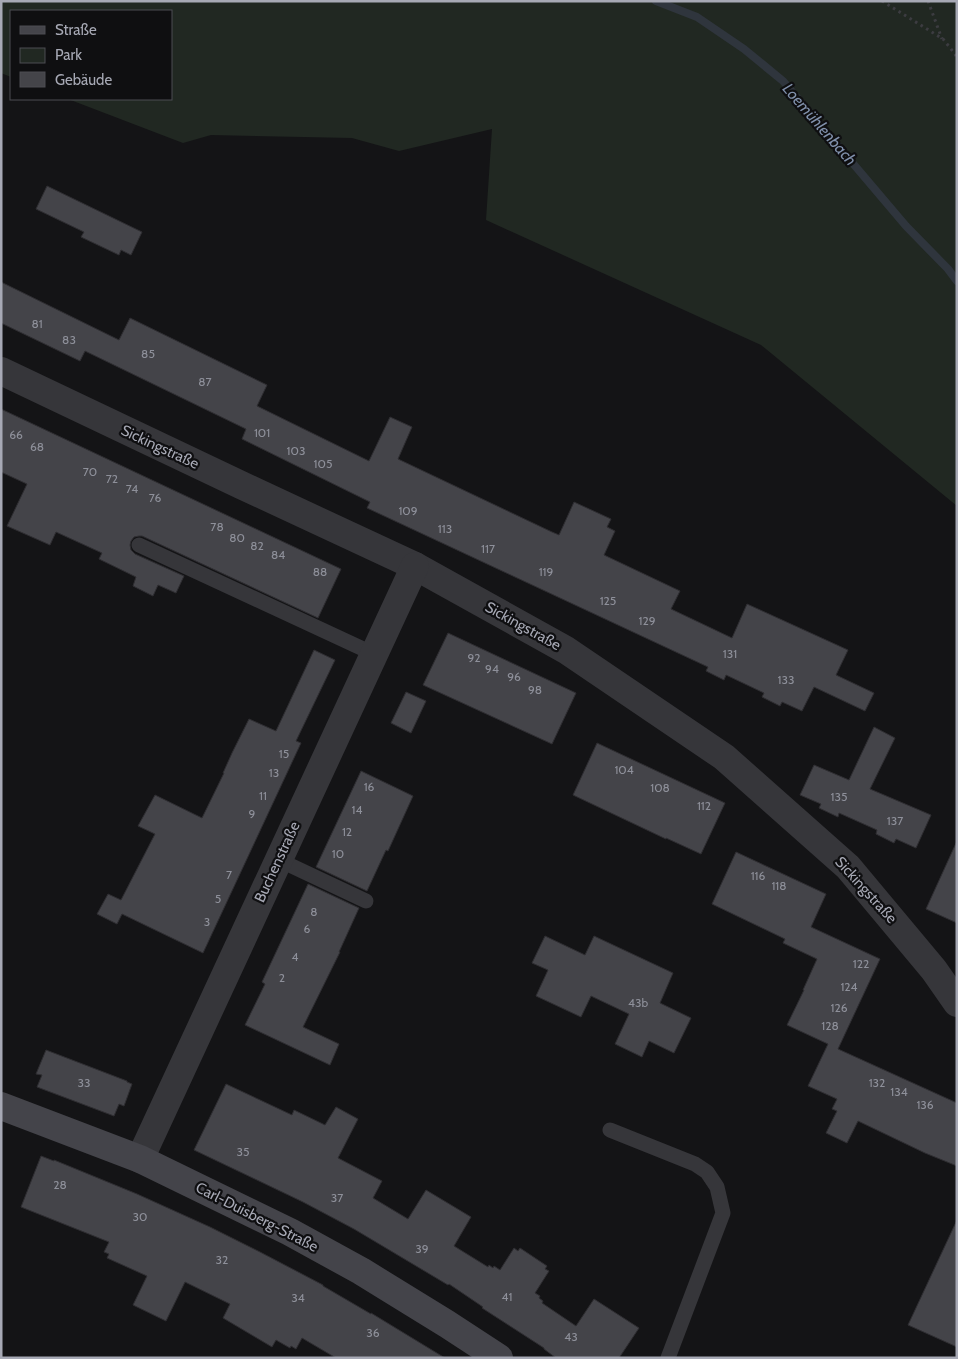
<svg xmlns="http://www.w3.org/2000/svg" width="958" height="1359" font-family="Cabin,sans-serif">
	<style>
		.green { fill: #212822 }
		.lines { fill: none; stroke-linecap: round; stroke-linejoin: round }
		.stream { stroke: #2f353d; stroke-width: 8 }
		.building { fill: #444449; stroke: #2f2e32 }
		.path { stroke: #3c3c41; stroke-width: 3; stroke-dasharray: 2.5 4; stroke-linecap: butt }
		.lane { stroke: #36363a; stroke-width: 15 }
		.street { stroke: #36363a; stroke-width: 28 }
		.secondary { stroke: #44444a; stroke-width: 28 }
		.labels { text-anchor: middle; stroke-width: 4.5; stroke-linejoin: round; paint-order: stroke }
		.number-label { font-size: 12px; fill: #8e909a }
		.street-label { font-size: 15px; fill: #a7a9b5; stroke: #0f0f11 }
		.water-label { font-size: 16px; font-style: italic; fill: #8191ac; stroke: #0f0f11 }
	</style>
	<rect width="100%" height="100%" fill="#141416"/>
	<!-- green -->
	<path class="green" d="M 1,1 L 957,1 L 957,506 L 761,345 L 486,220 L 492,129 L 399,151 L 352,138 L 211,135 L 183,143 L 68,99 L 171,99 L 171,11 L 11,11 L 11,77 L 1,73 Z"/>
	<g class="lines">
		<!-- stream -->
		<path class="stream" d="M 656,1 L 697,17 L 744,49 L 783,81 L 906,226 L 948,269 L 957,281"/>
	</g>
	<!-- building -->
	<g class="building">
		<path d="M 47,186 L 142,232 L 131,255 L 121,250 L 119,255 L 81,237 L 84,232 L 36,209 Z"/>
		<path d="M 1,282 L 119,340 L 130,318 L 267,385 L 257,406 L 369,461 L 390,417 L 412,427 L 398,459 L 552,532 L 559,535 L 574,502 L 611,519 L 607,527 L 615,531 L 604,555 L 680,591 L 671,609 L 732,638 L 747,604 L 848,650 L 836,675 L 874,693 L 865,711 L 814,687 L 802,711 L 782,702 L 780,706 L 762,697 L 764,693 L 726,675 L 724,680 L 706,671 L 708,667 L 367,508 L 370,502 L 242,439 L 246,429 L 85,351 L 80,361 L 1,323 Z"/>
		<path d="M 1,409 L 341,569 L 318,618 L 142,536 L 139,536 L 134,537 L 131,541 L 130,545 L 131,550 L 135,554 L 184,576 L 176,593 L 158,585 L 153,596 L 133,586 L 136,577 L 99,559 L 102,553 L 56,532 L 50,545 L 7,526 L 27,484 L 1,472 Z"/>
		<path d="M 448,633 L 576,693 L 552,744 L 423,685 Z"/>
		<path d="M 314,650 L 335,660 L 296,741 L 301,743 L 203,953 L 122,914 L 117,924 L 97,914 L 108,894 L 121,900 L 155,834 L 138,826 L 155,795 L 202,818 L 224,773 L 223,773 L 232,753 L 249,719 L 276,731 Z"/>
		<path d="M 406,692 L 426,701 L 411,733 L 391,723 Z"/>
		<path d="M 874,727 L 895,738 L 870,789 L 931,815 L 916,848 L 896,839 L 894,843 L 876,834 L 877,830 L 839,813 L 838,817 L 819,808 L 821,804 L 800,795 L 814,765 L 849,780 Z"/>
		<path d="M 597,743 L 725,803 L 701,854 L 666,838 L 666,839 L 573,795 Z"/>
		<path d="M 361,771 L 413,796 L 388,851 L 386,850 L 367,891 L 316,867 Z"/>
		<path d="M 957,841 L 957,923 L 926,909 Z"/>
		<path d="M 736,852 L 826,894 L 811,927 L 880,959 L 838,1049 L 957,1103 L 957,1166 L 925,1153 L 858,1121 L 847,1143 L 826,1133 L 837,1111 L 832,1109 L 837,1099 L 808,1086 L 828,1044 L 787,1025 L 804,990 L 803,990 L 817,959 L 783,943 L 785,939 L 712,904 Z"/>
		<path d="M 308,884 L 359,908 L 339,952 L 340,952 L 303,1027 L 339,1044 L 330,1065 L 245,1025 L 265,984 L 262,982 Z"/>
		<path d="M 545,936 L 585,955 L 594,936 L 673,973 L 660,1003 L 691,1018 L 674,1053 L 649,1041 L 642,1057 L 615,1044 L 629,1014 L 591,996 L 581,1017 L 536,996 L 548,970 L 532,963 Z"/>
		<path d="M 46,1050 L 127,1081 L 127,1082 L 132,1084 L 124,1106 L 119,1104 L 114,1116 L 37,1087 L 42,1075 L 36,1074 Z"/>
		<path d="M 226,1084 L 292,1115 L 294,1110 L 325,1125 L 336,1107 L 358,1119 L 338,1158 L 382,1181 L 373,1198 L 408,1219 L 426,1190 L 471,1217 L 454,1246 L 488,1267 L 489,1265 L 493,1268 L 494,1266 L 500,1270 L 514,1248 L 518,1251 L 520,1248 L 547,1266 L 545,1269 L 549,1271 L 535,1293 L 540,1296 L 539,1298 L 543,1301 L 542,1303 L 576,1326 L 594,1299 L 639,1328 L 619,1358 L 556,1358 L 544,1349 L 544,1348 L 482,1308 L 483,1307 L 449,1284 L 448,1285 L 354,1229 L 303,1202 L 194,1150 Z"/>
		<path d="M 41,1156 L 54,1161 L 54,1160 L 137,1194 L 210,1227 L 260,1252 L 323,1285 L 323,1286 L 371,1314 L 371,1313 L 445,1358 L 336,1358 L 302,1338 L 296,1349 L 291,1346 L 290,1348 L 276,1340 L 272,1347 L 223,1318 L 230,1304 L 185,1282 L 166,1321 L 133,1305 L 147,1276 L 107,1258 L 109,1254 L 104,1252 L 109,1242 L 21,1207 Z"/>
		<path d="M 957,1220 L 957,1347 L 908,1325 Z"/>
	</g>
	<g class="lines">
		<!-- path -->
		<g class="path">
			<path d="M 882,1 L 943,39 L 955,54 L 957,58"/>
			<path d="M 928,1 L 942,39"/>
		</g>
		<!-- lane -->
		<g class="lane">
			<path d="M 139,545 L 374,654"/>
			<path d="M 279,860 L 366,901"/>
			<path d="M 610,1130 L 695,1164 L 707,1172 L 717,1187 L 723,1213 L 668,1358"/>
		</g>
		<!-- street -->
		<g class="street">
			<path d="M 1,371 L 241,485 L 415,566 L 566,650 L 724,757 L 848,867 L 934,970 L 957,1003"/>
			<path d="M 140,1159 L 415,566"/>
		</g>
		<!-- secondary -->
		<path class="secondary" d="M 1,1106 L 140,1159 L 290,1232 L 361,1271 L 447,1324 L 499,1358"/>
	</g>
	<g class="labels">
		<!-- number labels -->
		<g class="number-label">
			<text x="37" y="328">81</text>
			<text x="69" y="344">83</text>
			<text x="148" y="358">85</text>
			<text x="205" y="386">87</text>
			<text x="262" y="437">101</text>
			<text x="16" y="439">66</text>
			<text x="37" y="451">68</text>
			<text x="296" y="455">103</text>
			<text x="323" y="468">105</text>
			<text x="90" y="476">70</text>
			<text x="112" y="483">72</text>
			<text x="132" y="493">74</text>
			<text x="155" y="502">76</text>
			<text x="408" y="515">109</text>
			<text x="217" y="531">78</text>
			<text x="445" y="533">113</text>
			<text x="237" y="542">80</text>
			<text x="257" y="550">82</text>
			<text x="488" y="553">117</text>
			<text x="278" y="559">84</text>
			<text x="320" y="576">88</text>
			<text x="546" y="576">119</text>
			<text x="608" y="605">125</text>
			<text x="647" y="625">129</text>
			<text x="730" y="658">131</text>
			<text x="474" y="662">92</text>
			<text x="492" y="673">94</text>
			<text x="514" y="681">96</text>
			<text x="786" y="684">133</text>
			<text x="535" y="694">98</text>
			<text x="284" y="758">15</text>
			<text x="624" y="774">104</text>
			<text x="274" y="777">13</text>
			<text x="369" y="791">16</text>
			<text x="660" y="792">108</text>
			<text x="263" y="800">11</text>
			<text x="839" y="801">135</text>
			<text x="704" y="810">112</text>
			<text x="357" y="814">14</text>
			<text x="252" y="818">9</text>
			<text x="895" y="825">137</text>
			<text x="347" y="836">12</text>
			<text x="338" y="858">10</text>
			<text x="229" y="879">7</text>
			<text x="758" y="880">116</text>
			<text x="779" y="890">118</text>
			<text x="218" y="903">5</text>
			<text x="314" y="916">8</text>
			<text x="207" y="926">3</text>
			<text x="307" y="933">6</text>
			<text x="295" y="961">4</text>
			<text x="861" y="968">122</text>
			<text x="282" y="982">2</text>
			<text x="849" y="991">124</text>
			<text x="638" y="1007">43b</text>
			<text x="839" y="1012">126</text>
			<text x="830" y="1030">128</text>
			<text x="84" y="1087">33</text>
			<text x="877" y="1087">132</text>
			<text x="899" y="1096">134</text>
			<text x="925" y="1109">136</text>
			<text x="243" y="1156">35</text>
			<text x="60" y="1189">28</text>
			<text x="337" y="1202">37</text>
			<text x="140" y="1221">30</text>
			<text x="422" y="1253">39</text>
			<text x="222" y="1264">32</text>
			<text x="507" y="1301">41</text>
			<text x="298" y="1302">34</text>
			<text x="373" y="1337">36</text>
			<text x="571" y="1341">43</text>
		</g>
		<!-- street labels -->
		<g class="street-label">
			<text transform="translate(160 447) rotate(25)" y="5">Sickingstraße</text>
			<text transform="translate(523 626) rotate(29)" y="5">Sickingstraße</text>
			<text transform="translate(277 862) rotate(-65)" y="5">Buchenstraße</text>
			<text transform="translate(866 890) rotate(48)" y="5">Sickingstraße</text>
			<text transform="translate(257 1217) rotate(27)" y="5">Carl-Duisberg-Straße</text>
		</g>
		<!-- water labels -->
		<g class="water-label">
			<text transform="translate(820 124) rotate(49)" y="6">Loemühlenbach</text>
		</g>
	</g>
	<!-- border -->
	<rect width="958" height="1359" fill="none" stroke="#a7a9b5" stroke-width="5"/>
	<!-- legend -->
	<rect x="10" y="10" width="162" height="90" fill="#0f0f11" stroke="#4c4d53"/>
	<rect x="20" y="26" width="25" height="8" fill="#44444a" stroke="#4c4d53"/>
	<text x="55" y="35" font-size="15" fill="#a7a9b5">Straße</text>
	<rect x="20" y="48" width="25" height="15" fill="#212822" stroke="#4c4d53"/>
	<text x="55" y="60" font-size="15" fill="#a7a9b5">Park</text>
	<rect x="20" y="72" width="25" height="15" fill="#444449" stroke="#4c4d53"/>
	<text x="55" y="85" font-size="15" fill="#a7a9b5">Gebäude</text>
</svg>
